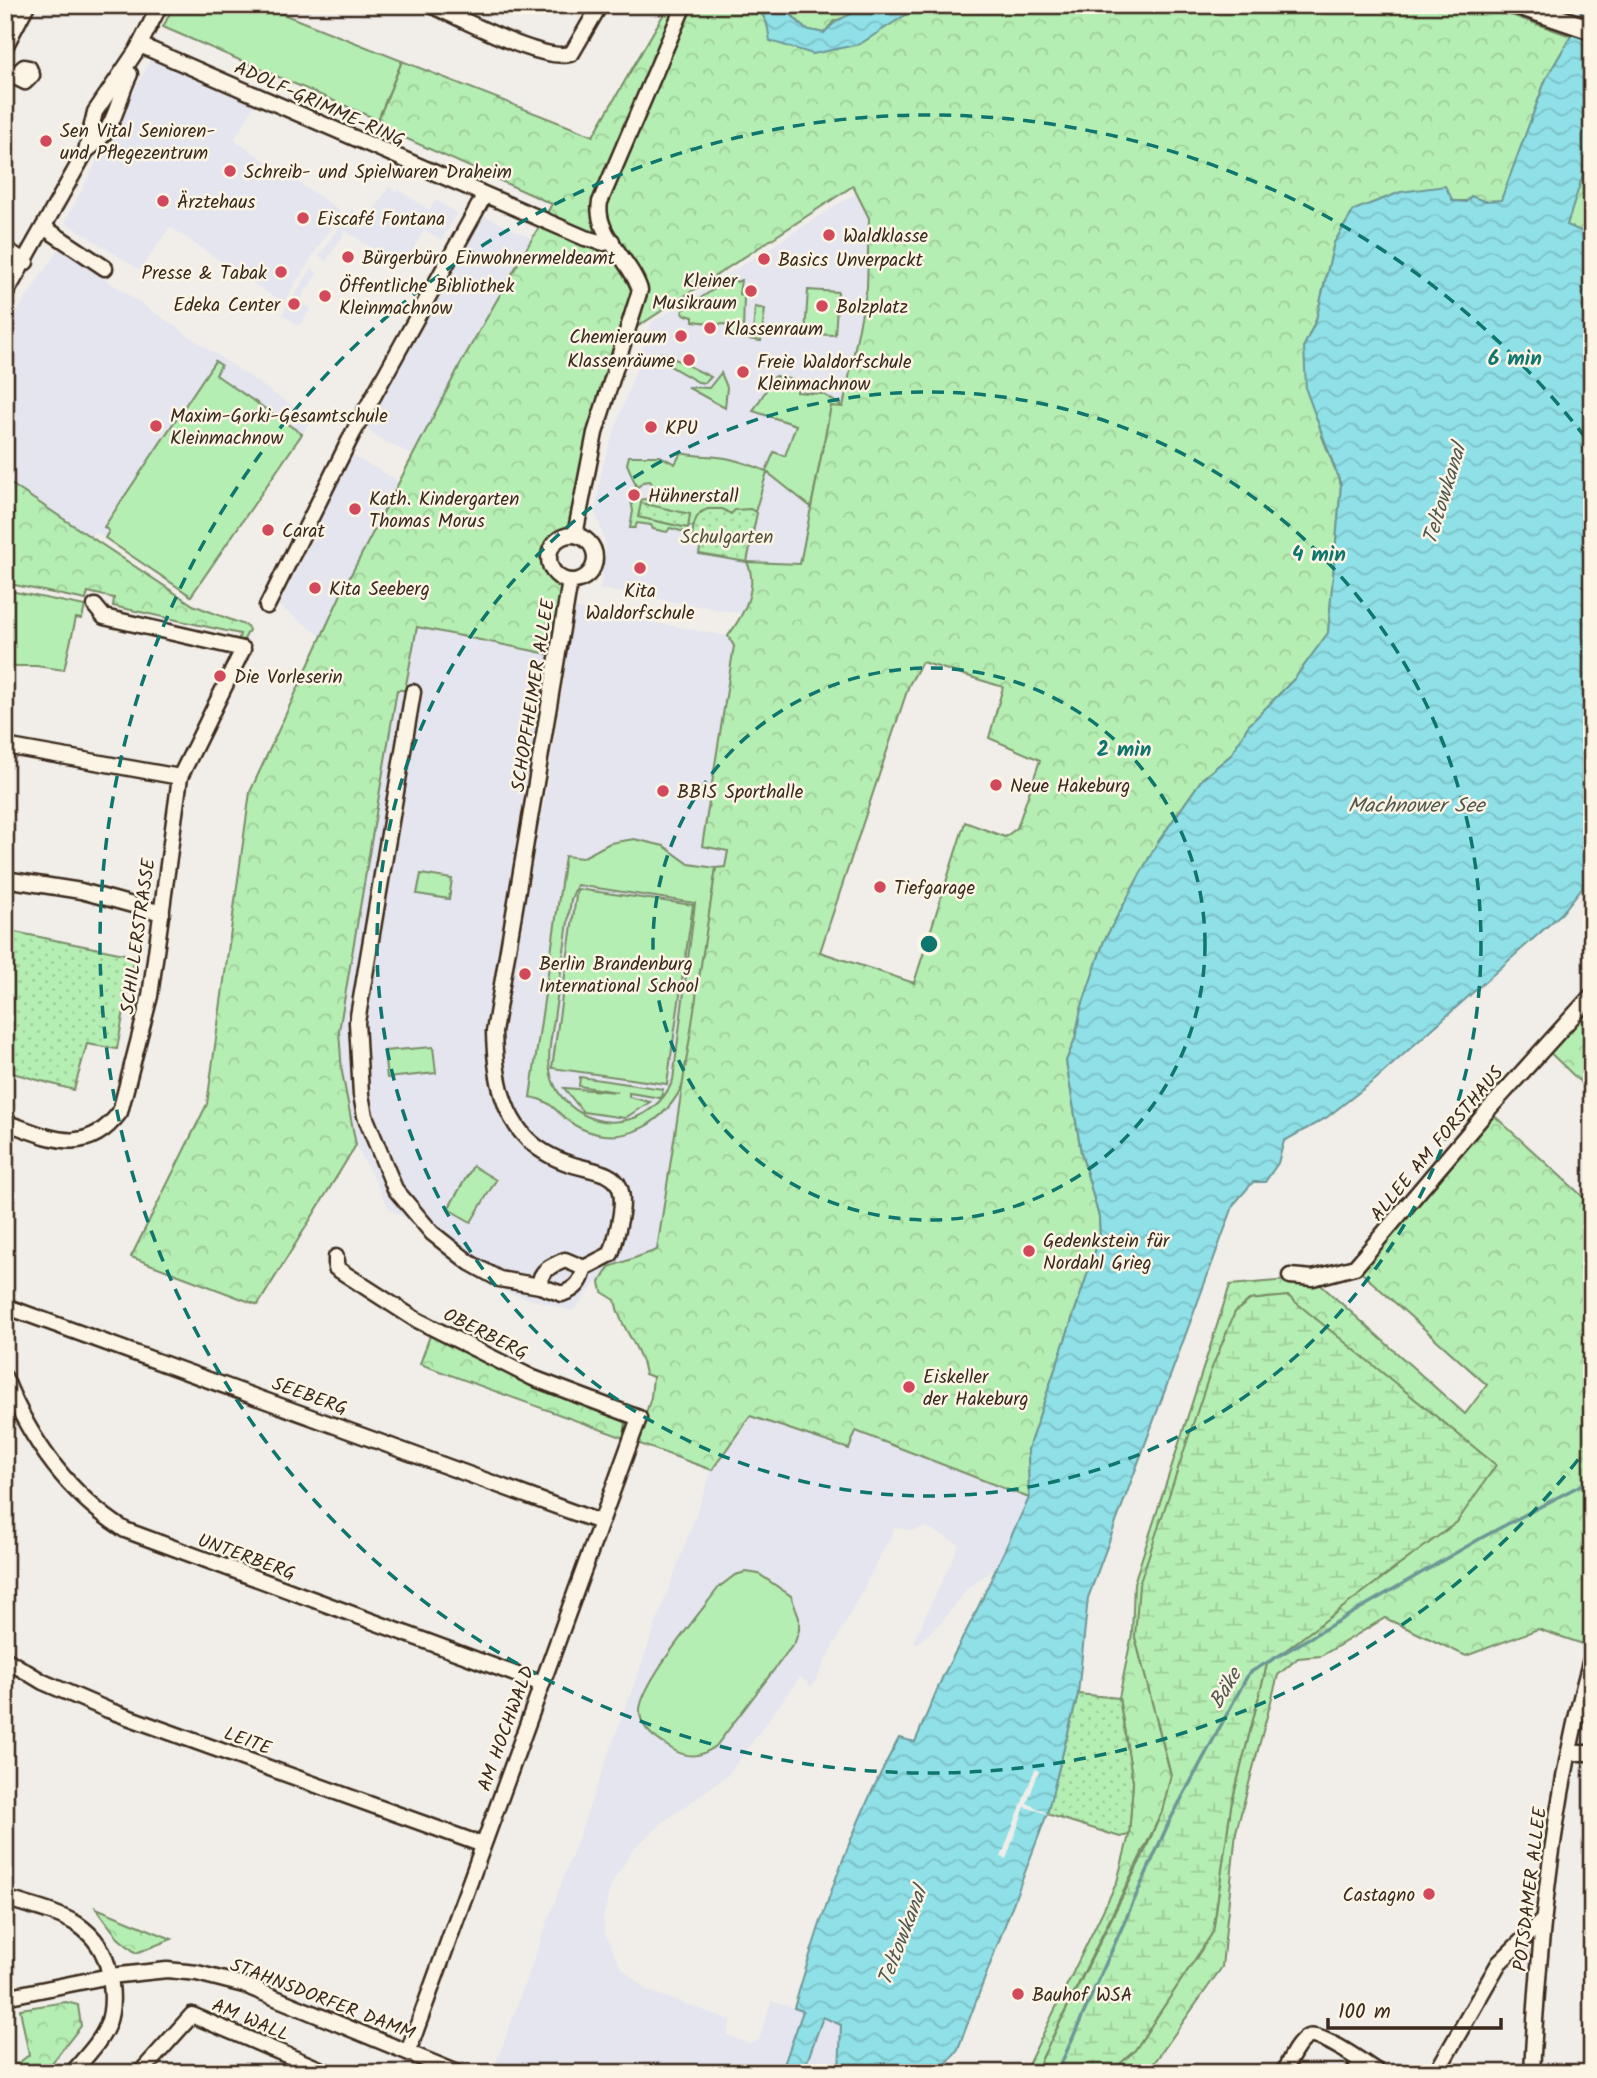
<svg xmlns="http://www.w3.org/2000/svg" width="1597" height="2078" font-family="Kalam,sans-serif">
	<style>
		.built { fill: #e4e5ee }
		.green { fill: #b5eeb2; stroke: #788c68; stroke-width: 2; fill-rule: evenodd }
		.forest { fill: url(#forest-crowns); stroke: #788c68; stroke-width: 2; fill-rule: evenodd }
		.wetland { fill: url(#wetland-marsh); stroke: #788c68; stroke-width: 2 }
		.garden { fill: url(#garden-dots); stroke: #788c68; stroke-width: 2 }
		.water { fill: url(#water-waves); stroke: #6d9797; stroke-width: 2 }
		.pier { fill: #f1eee9 }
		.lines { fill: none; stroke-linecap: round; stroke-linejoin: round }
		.stream { stroke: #6d9797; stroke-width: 3.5 }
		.minor-casing { stroke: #3b2a1e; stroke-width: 19 }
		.major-casing { stroke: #3b2a1e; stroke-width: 23 }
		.minor { stroke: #fcf5e5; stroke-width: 14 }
		.major { stroke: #fcf5e5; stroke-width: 18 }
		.ring { fill: none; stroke: #0f766e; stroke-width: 3.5; stroke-dasharray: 12 9 }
		.poi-dot { fill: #d1495b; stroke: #fcf5e5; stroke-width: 2.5 }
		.labels { text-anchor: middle; stroke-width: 5; stroke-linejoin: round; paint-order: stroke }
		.street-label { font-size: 19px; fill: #3b2a1e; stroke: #fcf5e5 }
		.poi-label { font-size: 19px; fill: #3b2a1e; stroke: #fcf5e5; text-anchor: start }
		.park-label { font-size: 19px; fill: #53513c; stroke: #fcf5e5 }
		.water-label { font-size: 21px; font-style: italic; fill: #505850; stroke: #fcf5e5 }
		.centre { fill: #0f766e; stroke: #fcf5e5; stroke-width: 3.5 }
		.ring-label { font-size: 21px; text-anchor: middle; font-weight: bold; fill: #0f766e; stroke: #fcf5e5; stroke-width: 5; stroke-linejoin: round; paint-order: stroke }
	</style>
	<defs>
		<pattern id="forest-crowns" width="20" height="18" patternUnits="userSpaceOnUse" patternTransform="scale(1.75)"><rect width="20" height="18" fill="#b5eeb2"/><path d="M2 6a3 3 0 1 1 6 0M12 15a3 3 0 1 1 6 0" fill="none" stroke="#9dcc99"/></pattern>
		<pattern id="wetland-marsh" width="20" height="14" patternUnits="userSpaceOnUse" patternTransform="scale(1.75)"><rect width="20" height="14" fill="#b5eeb2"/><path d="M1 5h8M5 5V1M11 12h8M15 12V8" fill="none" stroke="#9dcc99"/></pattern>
		<pattern id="garden-dots" width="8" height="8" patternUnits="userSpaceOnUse" patternTransform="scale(1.75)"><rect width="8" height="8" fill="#b5eeb2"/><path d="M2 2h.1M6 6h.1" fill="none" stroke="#9dcc99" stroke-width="1.8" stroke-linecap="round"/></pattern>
		<pattern id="water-waves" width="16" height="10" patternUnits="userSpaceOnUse" patternTransform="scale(1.75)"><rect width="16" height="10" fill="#8fe0e7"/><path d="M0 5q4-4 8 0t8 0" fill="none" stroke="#7cc0c6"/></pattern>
	</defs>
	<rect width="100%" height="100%" fill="#f1eee9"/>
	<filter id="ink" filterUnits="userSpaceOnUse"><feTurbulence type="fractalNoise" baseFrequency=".0143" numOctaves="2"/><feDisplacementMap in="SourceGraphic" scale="14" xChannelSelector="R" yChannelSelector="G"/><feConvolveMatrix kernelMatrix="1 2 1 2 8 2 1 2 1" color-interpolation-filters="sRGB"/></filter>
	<g filter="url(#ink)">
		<!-- built -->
		<g class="built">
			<path d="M 152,57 L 256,103 L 234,140 L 341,211 L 283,303 L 170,227 L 140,270 L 65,222 Z"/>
			<path d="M 389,187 L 396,192 L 398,189 L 429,210 L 436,200 L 456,213 L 442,240 L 424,230 L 403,268 L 346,231 L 326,261 L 319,256 L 351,209 L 368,220 Z"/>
			<path d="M 856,193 L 869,218 L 867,288 L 843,407 L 831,407 L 800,564 L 748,562 L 753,573 L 744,614 L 600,589 L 606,545 L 595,512 L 603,464 L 652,322 Z"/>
			<path d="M 481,214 L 533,239 L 462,361 L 412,455 L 373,435 L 366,426 Z"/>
			<path d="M 59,248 L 312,419 L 191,596 L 105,538 L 95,532 L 91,538 L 5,480 L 5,331 Z"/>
			<path d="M 312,268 L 318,273 L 299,301 L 311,309 L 299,326 L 282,314 Z"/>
			<path d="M 351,455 L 399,481 L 321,636 L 279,606 Z"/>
			<path d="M 575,608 L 728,636 L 734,646 L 702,845 L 728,850 L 725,868 L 715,868 L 657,1251 L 609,1267 L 573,1311 L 509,1293 L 471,1275 L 443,1256 L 405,1217 L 390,1210 L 356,1145 L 342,1072 L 339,1031 L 397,690 L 406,690 L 417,627 L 553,655 L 525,815 L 542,817 Z"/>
			<path d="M 750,1416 L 849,1448 L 856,1431 L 1029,1498 L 996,1568 L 967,1589 L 940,1624 L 917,1644 L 914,1641 L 959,1544 L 926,1527 L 914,1531 L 895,1528 L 812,1687 L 800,1677 L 727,1776 L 666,1820 L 634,1848 L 611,1885 L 603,1919 L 605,1933 L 621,1967 L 646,1990 L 731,2020 L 727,2035 L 750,2044 L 759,2040 L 771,2001 L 804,2011 L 781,2073 L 511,2073 L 495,2066 L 712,1470 Z"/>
			<path d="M 823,2017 L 841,2025 L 839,2073 L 803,2073 Z"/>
		</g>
		<!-- green -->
		<g class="green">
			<path d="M 174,5 L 260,5 L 402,61 L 378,120 L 163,27 Z"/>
			<path d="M 732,277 L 737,282 L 741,280 L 739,294 L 744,295 L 743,334 L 753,334 L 755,307 L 765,309 L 761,341 L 728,336 L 729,325 L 693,321 L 693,317 L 683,314 L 683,310 Z"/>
			<path d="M 808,290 L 838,292 L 835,335 L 805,334 Z"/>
			<path d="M 661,353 L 663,353 L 711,377 L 705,383 L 698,382 L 658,359 Z"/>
			<path d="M 215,361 L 221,365 L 216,375 L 302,434 L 191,596 L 105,538 L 109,531 L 104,527 Z"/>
			<path d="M 721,373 L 727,387 L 725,408 L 687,387 L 709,388 Z"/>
			<path d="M 775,376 L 798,381 L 797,392 L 823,394 L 843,407 L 831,407 L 811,507 L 767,472 L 755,512 L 750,509 L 727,514 L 722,509 L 701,512 L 694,527 L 688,526 L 690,514 L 638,517 L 688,528 L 688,533 L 670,528 L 667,532 L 653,529 L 651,525 L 637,523 L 635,528 L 630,528 L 633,511 L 631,500 L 651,499 L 656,490 L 650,481 L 643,482 L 637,488 L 627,464 L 629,456 L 660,456 L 675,464 L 681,453 C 697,457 714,455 730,459 C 743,462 754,466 766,471 L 774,452 L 785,456 L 796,425 L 753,411 Z"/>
			<path d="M 5,590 L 85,606 L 82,619 L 76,618 L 64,670 L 36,666 L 5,666 Z"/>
			<path d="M 634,839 L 664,846 L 689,864 L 716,868 L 685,1080 C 667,1122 625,1149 580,1128 C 556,1117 558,1102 530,1097 L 565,856 L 582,858 L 610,843 ZM 577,885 L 695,903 L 673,1080 C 664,1102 645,1118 621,1121 C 588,1126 555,1102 550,1070 C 547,1051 553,1030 555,1011 C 561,974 566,937 571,899 Z"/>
			<path d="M 421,874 L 452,879 L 449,899 L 417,894 Z"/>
			<path d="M 577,889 L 693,905 L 667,1084 L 552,1068 Z"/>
			<path d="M 433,1047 L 436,1073 L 387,1078 L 384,1051 Z"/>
			<path d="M 580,1077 L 663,1089 L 661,1098 L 629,1093 L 629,1097 L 650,1102 L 625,1118 L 583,1112 L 564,1088 L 617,1092 L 579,1086 Z"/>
			<path d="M 473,1166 L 496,1180 L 471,1222 L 448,1209 Z"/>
			<path d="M 746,1572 L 759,1574 L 791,1596 L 799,1618 L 799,1630 L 795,1642 L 716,1746 C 701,1757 688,1759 672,1749 C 658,1740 643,1732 640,1714 C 636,1688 701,1612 719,1587 L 735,1575 Z"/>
		</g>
		<!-- forest -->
		<g class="forest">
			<path d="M 669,5 L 757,5 L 767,23 L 813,54 L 921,5 L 1467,5 L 1514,16 L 1571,36 L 1546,79 L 1501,201 L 1453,201 L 1401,192 L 1354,210 L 1334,243 L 1316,320 L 1304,346 L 1322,436 L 1341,485 L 1328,633 L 1295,678 L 1248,726 L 1231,755 L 1202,779 L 1156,845 L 1104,941 L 1081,1009 L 1075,1039 L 1066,1061 L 1081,1152 L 1099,1217 L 1100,1237 L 1028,1449 L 1029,1498 L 856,1431 L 849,1449 L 750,1416 L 712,1470 L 637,1443 L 651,1397 L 653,1377 L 645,1374 C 640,1344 620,1329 615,1300 L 602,1292 L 600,1282 L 609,1267 L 657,1250 L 716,868 L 725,867 L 728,851 L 702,846 L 734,646 L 728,636 C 743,616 759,587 747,562 L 800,564 L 831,406 L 843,407 L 867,288 L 869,218 L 853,186 L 628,333 L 575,535 L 556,542 L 550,555 L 552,569 L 570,581 L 553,655 L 417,627 L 405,690 L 397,690 L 339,1031 L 342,1072 L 356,1145 L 258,1305 L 131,1257 L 207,1104 L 250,792 L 342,592 L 462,361 L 552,204 L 376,125 L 402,61 L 593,136 ZM 922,662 L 1003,687 L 989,738 L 1040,760 L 1017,828 L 1005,837 L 965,822 L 914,983 L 820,952 L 909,685 Z"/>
			<path d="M 783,5 L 881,5 L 834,21 L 824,33 L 805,29 Z"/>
			<path d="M 1592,146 L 1592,236 L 1566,225 Z"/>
			<path d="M 5,480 L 193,605 L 247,626 L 249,630 L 242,643 L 238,642 L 240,634 L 113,606 L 114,598 L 88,592 L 86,600 L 5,583 Z"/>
			<path d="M 1592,995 L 1592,1093 L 1544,1047 Z"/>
			<path d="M 1488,1110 L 1592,1205 L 1592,1619 L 1583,1644 L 1538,1629 L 1466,1656 L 1385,1618 L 1321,1656 L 1298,1658 L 1278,1675 L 1236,1832 L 1222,1967 L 1147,2073 L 1110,2073 L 1135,2050 L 1213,1932 L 1231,1806 L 1267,1664 L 1456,1522 L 1289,1296 L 1249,1300 L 1235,1312 L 1135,1637 L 1171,1775 L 1162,1812 L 1035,2073 L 1024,2073 L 1117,1882 L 1129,1835 L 1133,1782 L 1119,1698 L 1132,1634 L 1134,1583 L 1230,1285 L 1313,1278 L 1465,1414 L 1487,1385 L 1355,1267 Z"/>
			<path d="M 431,1333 L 526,1381 L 626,1421 L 624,1438 L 420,1364 Z"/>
			<path d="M 96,1908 L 172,1939 L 136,1953 L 118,1938 Z"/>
			<path d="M 66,2002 L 78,2005 L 81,2026 L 44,2073 L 5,2073 L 29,2055 L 20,2009 Z"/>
		</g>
		<!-- wetland -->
		<path class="wetland" d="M 1288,1296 L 1496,1465 L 1457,1522 L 1267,1664 L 1231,1806 L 1213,1932 L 1135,2050 L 1110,2073 L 1035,2073 L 1143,1855 L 1162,1812 L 1171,1775 L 1135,1637 L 1139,1585 L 1211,1370 L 1235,1312 L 1250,1300 Z"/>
		<!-- garden -->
		<g class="garden">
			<path d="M 641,503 L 690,514 L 688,528 L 638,517 Z"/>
			<path d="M 708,509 L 722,509 L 731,514 L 735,510 L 750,509 L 757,513 L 747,562 L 699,554 L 702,539 L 692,536 C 694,523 695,513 708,509 Z"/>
			<path d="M 5,930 L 134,956 L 117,1049 L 87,1044 L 74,1090 L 5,1071 Z"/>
			<path d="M 1078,1694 L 1119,1698 L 1133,1782 L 1129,1835 L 1120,1837 L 1047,1814 Z"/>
		</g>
		<!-- water -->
		<g class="water">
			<path d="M 757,5 L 782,5 L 805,29 L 824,33 C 847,6 887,5 921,5 L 860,44 L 813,54 L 770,41 L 767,23 Z"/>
			<path d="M 1583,5 L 1592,5 L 1592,146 L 1567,225 L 1592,236 L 1592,875 L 1562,913 L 1376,1079 L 1326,1118 L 1284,1141 L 1278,1163 L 1265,1182 L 1253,1182 L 1234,1204 L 1088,1598 L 1078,1694 L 1047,1814 L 958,2049 C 940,2074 937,2073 907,2073 L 906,2068 L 902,2073 L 859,2070 L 857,2073 L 839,2073 L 841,2025 L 823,2017 L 803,2073 L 781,2073 L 803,2011 L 794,2008 C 821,1915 852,1823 899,1738 L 915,1742 L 943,1676 L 974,1616 L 1029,1498 L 1028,1449 L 1100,1237 L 1099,1217 L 1081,1152 L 1066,1061 L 1075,1039 L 1081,1009 L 1104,941 L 1156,845 L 1202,779 L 1231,755 L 1248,726 L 1295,678 L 1328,633 L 1341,485 L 1306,390 L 1304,346 L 1316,320 L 1334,243 L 1354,210 L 1401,192 L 1445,186 L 1453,201 L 1466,202 L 1471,196 L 1484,201 L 1501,200 L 1546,79 L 1571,36 Z"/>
		</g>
		<!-- pier -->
		<path class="pier" d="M 1035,1769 L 1039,1771 L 1027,1803 L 1051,1815 L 1025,1807 L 1006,1859 L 1001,1857 Z"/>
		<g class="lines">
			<!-- stream -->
			<path class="stream" d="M 1057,2073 L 1169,1822 L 1249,1673 L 1483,1537 L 1592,1479"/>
			<defs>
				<g id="minor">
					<path d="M 430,5 C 460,17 546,65 572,53 L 600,5"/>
					<path d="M 140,45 L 585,238 L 604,243 L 612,241"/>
					<path d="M 5,47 L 27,5"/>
					<path d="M 5,72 L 25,82 L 32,75 L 29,68 L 24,67 L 14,76"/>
					<path d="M 86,151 C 118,128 115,104 130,74"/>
					<path d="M 45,228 L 105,268"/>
					<path d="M 5,249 L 26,262"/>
					<path d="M 5,295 L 86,151 L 95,112 L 137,50 L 160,5"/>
					<path d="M 575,535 L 595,433 L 640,290 C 631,260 594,234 600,202 L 684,5"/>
					<circle cx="572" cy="558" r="23"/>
					<path d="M 267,606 L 353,433 L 484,196"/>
					<path d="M 413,692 L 357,1022 L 361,1095 L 365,1116 L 395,1189 L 432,1233 L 470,1263 L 499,1279 L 540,1286 L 562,1294 C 575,1289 582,1283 584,1268 L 611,1254 C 645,1146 594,1188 538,1148 C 501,1122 495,1073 494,1032 L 570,581"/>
					<path d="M 5,746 L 180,777"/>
					<path d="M 5,879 L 81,891 L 162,913"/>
					<path d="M 5,1122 C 50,1138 86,1158 120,1112 L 150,996 L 180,777 L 243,649 L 104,617 L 95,606"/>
					<path d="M 336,1257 L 336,1268 L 415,1319 L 533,1378 L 639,1418 L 408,2052"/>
					<path d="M 1290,1276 L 1313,1278 L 1355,1267 L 1488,1110 L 1592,995"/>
					<path d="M 540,1286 C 538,1271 553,1265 565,1260 L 584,1268"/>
					<path d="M 5,1306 L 600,1522"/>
					<path d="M 5,1378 C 30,1440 68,1494 125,1530 L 542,1684"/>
					<path d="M 5,1659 L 43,1682 L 108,1710 L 483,1845"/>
					<path d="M 1569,1753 L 1592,1753"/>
					<path d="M 5,1898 C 29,1906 55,1911 77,1924 C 95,1936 105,1951 109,1972 C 119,2023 104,2036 72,2073"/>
					<path d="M 5,1997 L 110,1976 L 167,1970 L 197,1973 L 244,1985 L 458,2073"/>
					<path d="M 1355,2070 L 1360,2073"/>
					<path d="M 140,2073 L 192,2015 L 329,2073"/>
					<path d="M 1283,2073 C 1289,2062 1297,2042 1308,2037 C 1320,2031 1367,2065 1379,2073"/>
					<path d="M 1436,2073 L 1499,1963 L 1542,1921"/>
					<path d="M 1532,2073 C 1539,1931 1554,1792 1592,1655"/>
				</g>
				<path id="major" d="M 1518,5 L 1592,30"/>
			</defs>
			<!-- minor casing -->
			<use href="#minor" class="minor-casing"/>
			<!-- major casing -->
			<use href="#major" class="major-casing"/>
			<!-- minor -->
			<use href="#minor" class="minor"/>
			<!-- major -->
			<use href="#major" class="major"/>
		</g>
	</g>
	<!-- distance rings -->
	<g class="ring">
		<circle cx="929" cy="944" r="276"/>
		<circle cx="929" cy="944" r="552"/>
		<path d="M1591 1443A829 829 0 1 1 1591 445"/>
	</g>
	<!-- markers -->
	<g class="poi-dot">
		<circle cx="46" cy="141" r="7"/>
		<circle cx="230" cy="171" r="7"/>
		<circle cx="163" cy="201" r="7"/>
		<circle cx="303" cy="218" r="7"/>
		<circle cx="829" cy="235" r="7"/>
		<circle cx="348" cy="257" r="7"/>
		<circle cx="764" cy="259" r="7"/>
		<circle cx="281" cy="272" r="7"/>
		<circle cx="751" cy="291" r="7"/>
		<circle cx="325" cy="296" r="7"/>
		<circle cx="294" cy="304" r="7"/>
		<circle cx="822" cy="306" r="7"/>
		<circle cx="710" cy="328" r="7"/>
		<circle cx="681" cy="336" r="7"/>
		<circle cx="689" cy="360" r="7"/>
		<circle cx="743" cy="372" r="7"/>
		<circle cx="156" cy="426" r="7"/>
		<circle cx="651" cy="427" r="7"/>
		<circle cx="634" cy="495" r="7"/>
		<circle cx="355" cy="509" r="7"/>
		<circle cx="268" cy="530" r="7"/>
		<circle cx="640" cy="568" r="7"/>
		<circle cx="315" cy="588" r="7"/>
		<circle cx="220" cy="676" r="7"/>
		<circle cx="996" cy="785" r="7"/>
		<circle cx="663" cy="791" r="7"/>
		<circle cx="880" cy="887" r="7"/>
		<circle cx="525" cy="974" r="7"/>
		<circle cx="1029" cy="1251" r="7"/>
		<circle cx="909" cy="1387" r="7"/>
		<circle cx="1429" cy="1894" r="7"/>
		<circle cx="1018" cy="1994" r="7"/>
	</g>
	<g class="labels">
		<!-- street labels -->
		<g class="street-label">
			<text transform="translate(320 103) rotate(24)" y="7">ADOLF-GRIMME-RING</text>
			<text transform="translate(532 695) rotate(-81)" y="7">SCHOPFHEIMER ALLEE</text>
			<text transform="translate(137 936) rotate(-82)" y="7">SCHILLERSTRASSE</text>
			<text transform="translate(1436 1143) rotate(-50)" y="7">ALLEE AM FORSTHAUS</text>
			<text transform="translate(486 1333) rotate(27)" y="7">OBERBERG</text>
			<text transform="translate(310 1395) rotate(20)" y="7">SEEBERG</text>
			<text transform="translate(247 1556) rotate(20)" y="7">UNTERBERG</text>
			<text transform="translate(505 1728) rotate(-70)" y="7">AM HOCHWALD</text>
			<text transform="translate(248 1740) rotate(20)" y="7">LEITE</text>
			<text transform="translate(1529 1889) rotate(-83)" y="7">POTSDAMER ALLEE</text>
			<text transform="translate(323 1998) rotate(21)" y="7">STAHNSDORFER DAMM</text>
			<text transform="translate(251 2019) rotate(23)" y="7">AM WALL</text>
		</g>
		<!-- poi labels -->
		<g class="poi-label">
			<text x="60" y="137">Sen Vital Senioren-<tspan x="60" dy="22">und Pflegezentrum</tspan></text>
			<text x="244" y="178">Schreib- und Spielwaren Draheim</text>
			<text x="177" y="208">Ärztehaus</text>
			<text x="317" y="225">Eiscafé Fontana</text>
			<text x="843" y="242">Waldklasse</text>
			<text x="362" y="264">Bürgerbüro Einwohnermeldeamt</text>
			<text x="778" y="266">Basics Unverpackt</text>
			<text x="267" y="279" text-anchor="end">Presse &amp; Tabak</text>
			<text x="737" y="287" text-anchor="end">Kleiner<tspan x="737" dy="22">Musikraum</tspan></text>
			<text x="339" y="292">Öffentliche Bibliothek<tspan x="339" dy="22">Kleinmachnow</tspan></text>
			<text x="280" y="311" text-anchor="end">Edeka Center</text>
			<text x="836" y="313">Bolzplatz</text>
			<text x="724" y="335">Klassenraum</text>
			<text x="667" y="343" text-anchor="end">Chemieraum</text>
			<text x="675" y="367" text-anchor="end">Klassenräume</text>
			<text x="757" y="368">Freie Waldorfschule<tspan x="757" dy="22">Kleinmachnow</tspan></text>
			<text x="170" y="422">Maxim-Gorki-Gesamtschule<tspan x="170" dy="22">Kleinmachnow</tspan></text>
			<text x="665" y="434">KPU</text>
			<text x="648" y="502">Hühnerstall</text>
			<text x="369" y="505">Kath. Kindergarten<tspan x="369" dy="22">Thomas Morus</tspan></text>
			<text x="282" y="537">Carat</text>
			<text x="329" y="595">Kita Seeberg</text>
			<text x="640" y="597" text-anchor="middle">Kita<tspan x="640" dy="22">Waldorfschule</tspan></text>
			<text x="234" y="683">Die Vorleserin</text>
			<text x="1010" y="792">Neue Hakeburg</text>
			<text x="677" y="798">BBIS Sporthalle</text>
			<text x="894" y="894">Tiefgarage</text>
			<text x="539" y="970">Berlin Brandenburg<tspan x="539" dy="22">International School</tspan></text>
			<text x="1043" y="1247">Gedenkstein für<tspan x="1043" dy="22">Nordahl Grieg</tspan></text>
			<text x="923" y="1383">Eiskeller<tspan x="923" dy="22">der Hakeburg</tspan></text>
			<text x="1415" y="1901" text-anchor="end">Castagno</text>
			<text x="1032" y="2001">Bauhof WSA</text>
		</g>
		<!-- park labels -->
		<g class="park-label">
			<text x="727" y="543">Schulgarten</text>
		</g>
		<!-- water labels -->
		<g class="water-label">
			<text transform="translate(1444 494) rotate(-73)" y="7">Teltowkanal</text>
			<text x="1416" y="812">Machnower See</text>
			<text transform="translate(1225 1688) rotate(-59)" y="7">Bäke</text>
			<text transform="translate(902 1936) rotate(-69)" y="7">Teltowkanal</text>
		</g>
	</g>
	<circle cx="929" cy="944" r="10" class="centre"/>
	<g class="ring-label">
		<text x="1515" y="365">6 min</text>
		<text x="1319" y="561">4 min</text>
		<text x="1124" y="756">2 min</text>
	</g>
	<!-- margin -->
	<rect width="1597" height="2078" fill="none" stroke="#fcf5e5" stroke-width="28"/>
	<rect x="14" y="14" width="1569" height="2050" fill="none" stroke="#3b2a1e" stroke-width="2.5" filter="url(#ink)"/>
	<!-- scale -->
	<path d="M1328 2018v10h173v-10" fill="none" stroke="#3b2a1e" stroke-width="3.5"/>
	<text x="1338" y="2018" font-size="21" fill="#3b2a1e" stroke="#fcf5e5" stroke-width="5" paint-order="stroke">100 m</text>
</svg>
